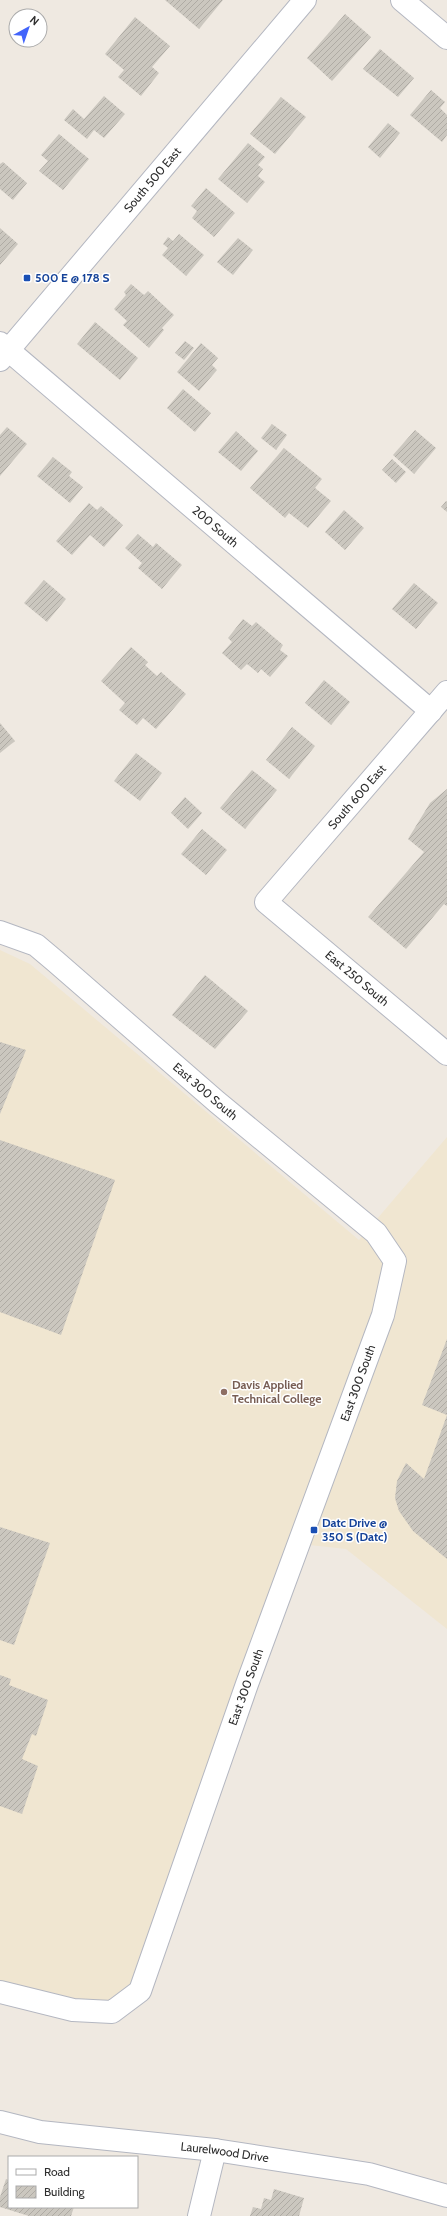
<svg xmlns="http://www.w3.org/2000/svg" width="447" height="2216" font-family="Cabin,sans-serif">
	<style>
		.education { fill: #f0e6d1 }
		.building { fill: url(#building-hatch) }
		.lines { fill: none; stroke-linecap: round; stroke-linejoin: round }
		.street-casing { stroke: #b4b7c1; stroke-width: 24 }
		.secondary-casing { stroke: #b4b7c1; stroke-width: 24 }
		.street { stroke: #fff; stroke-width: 22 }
		.secondary { stroke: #fff; stroke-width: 22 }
		.transit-dot { fill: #1a4fb4; stroke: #fff; stroke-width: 1.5 }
		.education-dot { fill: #8d6e63; stroke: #fff; stroke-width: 1.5 }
		.labels { text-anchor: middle; stroke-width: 3; stroke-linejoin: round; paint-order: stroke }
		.street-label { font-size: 12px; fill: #2e2e2e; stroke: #fff }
		.transit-label { font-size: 12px; font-weight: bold; fill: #164399; stroke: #fff; text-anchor: start }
		.education-label { font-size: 12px; font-weight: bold; fill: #785e54; stroke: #fff; text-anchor: start }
	</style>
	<defs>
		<pattern id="building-hatch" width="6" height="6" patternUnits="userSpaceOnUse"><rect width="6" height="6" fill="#cbc7bf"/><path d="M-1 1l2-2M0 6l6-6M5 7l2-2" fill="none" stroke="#afaba4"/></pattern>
	</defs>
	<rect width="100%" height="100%" fill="#efe9e1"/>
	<!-- education -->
	<path class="education" d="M 0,950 L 30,964 L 359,1240 L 447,1137 L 447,1629 L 346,1549 L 291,1543 L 126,1995 L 103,2010 L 0,1986 Z"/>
	<!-- building -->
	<g class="building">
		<path d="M 165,0 L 223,0 L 199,29 Z"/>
		<path d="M 345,14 L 371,37 L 332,81 L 307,58 Z"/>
		<path d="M 135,17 L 170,46 L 152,67 L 159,73 L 141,96 L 118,77 L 124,70 L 105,54 Z"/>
		<path d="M 380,49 L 414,78 L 398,97 L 363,69 Z"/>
		<path d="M 431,90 L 445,102 L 440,108 L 447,115 L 447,135 L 442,142 L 410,115 Z"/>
		<path d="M 104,96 L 125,114 L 104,138 L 94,130 L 87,139 L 64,120 L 73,109 L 84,119 Z"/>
		<path d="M 281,97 L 306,117 L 275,154 L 250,134 Z"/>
		<path d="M 388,123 L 400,133 L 380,158 L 368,147 Z"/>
		<path d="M 59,134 L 89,159 L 63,190 L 39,171 L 48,161 L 41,155 Z"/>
		<path d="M 248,143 L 265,157 L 258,165 L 263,169 L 258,176 L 265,182 L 247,203 L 218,179 Z"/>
		<path d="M 3,162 L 27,183 L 13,200 L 0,189 L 0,164 Z"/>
		<path d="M 206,188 L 235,213 L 214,237 L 192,218 L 197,211 L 191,206 Z"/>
		<path d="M 0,228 L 18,244 L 0,265 Z"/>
		<path d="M 179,234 L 204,255 L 186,276 L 162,255 L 168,248 L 163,244 L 168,237 L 173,241 Z"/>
		<path d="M 238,238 L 253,250 L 233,275 L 217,262 Z"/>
		<path d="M 131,284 L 144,295 L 148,291 L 174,315 L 162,328 L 164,330 L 149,348 L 123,325 L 127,321 L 114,309 L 126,295 L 124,292 Z"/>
		<path d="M 95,322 L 138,358 L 120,380 L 77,344 Z"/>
		<path d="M 185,341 L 194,348 L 184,360 L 175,353 Z"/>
		<path d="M 201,343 L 218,358 L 212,365 L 217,370 L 199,391 L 177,372 Z"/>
		<path d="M 183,389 L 211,413 L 195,432 L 167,408 Z"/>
		<path d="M 272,424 L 287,435 L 276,450 L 261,438 Z"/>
		<path d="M 7,427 L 27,444 L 0,476 L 0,435 Z"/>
		<path d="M 415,430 L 436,448 L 414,474 L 393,455 Z"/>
		<path d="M 236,431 L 258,451 L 241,471 L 218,452 Z"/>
		<path d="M 284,448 L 322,479 L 315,488 L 331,501 L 308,528 L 289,513 L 285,518 L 250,488 Z"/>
		<path d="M 53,457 L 72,472 L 69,476 L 83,487 L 70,503 L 37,476 Z"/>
		<path d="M 392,459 L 406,472 L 396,483 L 382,470 Z"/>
		<path d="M 446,501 L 447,502 L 447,512 L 441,507 Z"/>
		<path d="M 89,503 L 97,510 L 101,506 L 123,525 L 104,547 L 90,535 L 72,555 L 56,541 Z"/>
		<path d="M 344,510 L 364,528 L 345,550 L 325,532 Z"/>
		<path d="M 138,534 L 153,547 L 156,543 L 182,565 L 162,589 L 138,568 L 142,563 L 125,548 Z"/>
		<path d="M 44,580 L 66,599 L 47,622 L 24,603 Z"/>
		<path d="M 414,583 L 438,603 L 416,629 L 392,609 Z"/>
		<path d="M 243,619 L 252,626 L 256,622 L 283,645 L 280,650 L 288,656 L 270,677 L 261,669 L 258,673 L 247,664 L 241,670 L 222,653 L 232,642 L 228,638 Z"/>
		<path d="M 131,647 L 148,662 L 145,665 L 157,676 L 161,672 L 186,694 L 156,729 L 143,718 L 137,725 L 119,710 L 125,703 L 101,681 Z"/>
		<path d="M 324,680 L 350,702 L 331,725 L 305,703 Z"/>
		<path d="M 0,723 L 15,741 L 0,753 Z"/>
		<path d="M 292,727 L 315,746 L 289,779 L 266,760 Z"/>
		<path d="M 136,753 L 162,773 L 140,801 L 114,781 Z"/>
		<path d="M 252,770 L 277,790 L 245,829 L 220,808 Z"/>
		<path d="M 447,789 L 447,906 L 444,904 L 406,949 L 368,917 L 424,852 L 408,839 L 430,803 Z"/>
		<path d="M 185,797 L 202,813 L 188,829 L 171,813 Z"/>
		<path d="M 202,829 L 227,850 L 206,875 L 181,854 Z"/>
		<path d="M 205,975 L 248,1011 L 215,1049 L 172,1015 Z"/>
		<path d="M 0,1042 L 26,1050 L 0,1114 Z"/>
		<path d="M 0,1140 L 115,1180 L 61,1335 L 0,1312 Z"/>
		<path d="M 447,1339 L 447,1559 L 413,1531 L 399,1511 L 395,1498 L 397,1481 L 406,1463 L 424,1479 L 447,1415 L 422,1405 Z"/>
		<path d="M 0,1527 L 50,1543 L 14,1645 L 0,1640 Z"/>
		<path d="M 0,1675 L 11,1679 L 9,1685 L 48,1700 L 36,1736 L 32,1734 L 22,1759 L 38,1766 L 22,1814 L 0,1806 Z"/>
		<path d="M 6,2179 L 9,2180 L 9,2207 L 74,2207 L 71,2216 L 29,2216 L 0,2207 L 0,2197 Z"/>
		<path d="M 274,2189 L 304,2198 L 299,2216 L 250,2216 L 253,2207 L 261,2209 L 264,2198 L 271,2200 Z"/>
	</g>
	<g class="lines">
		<defs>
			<g id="street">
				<path d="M 402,0 L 447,38"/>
				<path id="s1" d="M 0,343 L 431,711"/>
				<path id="s2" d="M 447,692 L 266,902 L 447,1054"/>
				<path id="s3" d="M 0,932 L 36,945 L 55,961 L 217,1102 L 376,1233 L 395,1261 L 383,1315 L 247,1684 L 140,1991 L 112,2012 L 73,2010 L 0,1992"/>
				<path id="s4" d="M 0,2122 L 40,2132 L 215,2150 L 369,2174 L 447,2196"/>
				<path d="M 199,2216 L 215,2150"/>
			</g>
			<g id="secondary">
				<path id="s5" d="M 0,360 L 305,0"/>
			</g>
		</defs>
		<!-- street casing -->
		<use href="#street" class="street-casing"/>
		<!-- secondary casing -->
		<use href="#secondary" class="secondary-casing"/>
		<!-- street -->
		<use href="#street" class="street"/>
		<!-- secondary -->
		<use href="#secondary" class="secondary"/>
	</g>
	<!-- markers -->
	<g class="transit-dot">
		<rect x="23" y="274" width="8" height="8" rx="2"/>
		<rect x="310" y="1526" width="8" height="8" rx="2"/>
	</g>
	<circle class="education-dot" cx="224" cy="1392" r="4"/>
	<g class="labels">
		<!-- street labels -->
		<g class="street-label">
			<text dy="4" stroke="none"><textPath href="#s5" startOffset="236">South 500 East</textPath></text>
			<text dy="4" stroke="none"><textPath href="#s1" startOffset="283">200 South</textPath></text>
			<text transform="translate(357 797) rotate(-49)" y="4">South 600 East</text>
			<text dy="4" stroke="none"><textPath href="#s2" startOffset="396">East 250 South</textPath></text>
			<text dy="4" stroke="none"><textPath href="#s3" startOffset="262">East 300 South</textPath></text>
			<text transform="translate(358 1383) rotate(-70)" y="4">East 300 South</text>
			<text transform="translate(246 1687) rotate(-70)" y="4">East 300 South</text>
			<text dy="4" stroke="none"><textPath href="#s4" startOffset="227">Laurelwood Drive</textPath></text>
		</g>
		<!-- transit labels -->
		<g class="transit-label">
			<text x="35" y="282">500 E @ 178 S</text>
			<text x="322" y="1527">Datc Drive @<tspan x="322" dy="14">350 S (Datc)</tspan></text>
		</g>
		<!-- education labels -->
		<g class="education-label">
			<text x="232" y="1389">Davis Applied<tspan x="232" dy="14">Technical College</tspan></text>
		</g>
	</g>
	<!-- legend -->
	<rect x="8" y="2156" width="130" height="52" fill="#ffffff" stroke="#ababab"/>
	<rect x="16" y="2169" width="20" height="6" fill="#ffffff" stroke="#ababab"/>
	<text x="44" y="2176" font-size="12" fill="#2e2e2e">Road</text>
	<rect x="16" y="2186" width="20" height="12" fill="url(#building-hatch)" stroke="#ababab"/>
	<text x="44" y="2196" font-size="12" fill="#2e2e2e">Building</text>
	<!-- north arrow -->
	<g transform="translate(28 28) rotate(40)"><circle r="19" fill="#ffffff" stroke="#ababab"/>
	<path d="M0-3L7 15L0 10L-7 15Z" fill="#4264fb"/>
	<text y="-6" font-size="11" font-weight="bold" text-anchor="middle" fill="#2e2e2e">N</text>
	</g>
</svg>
